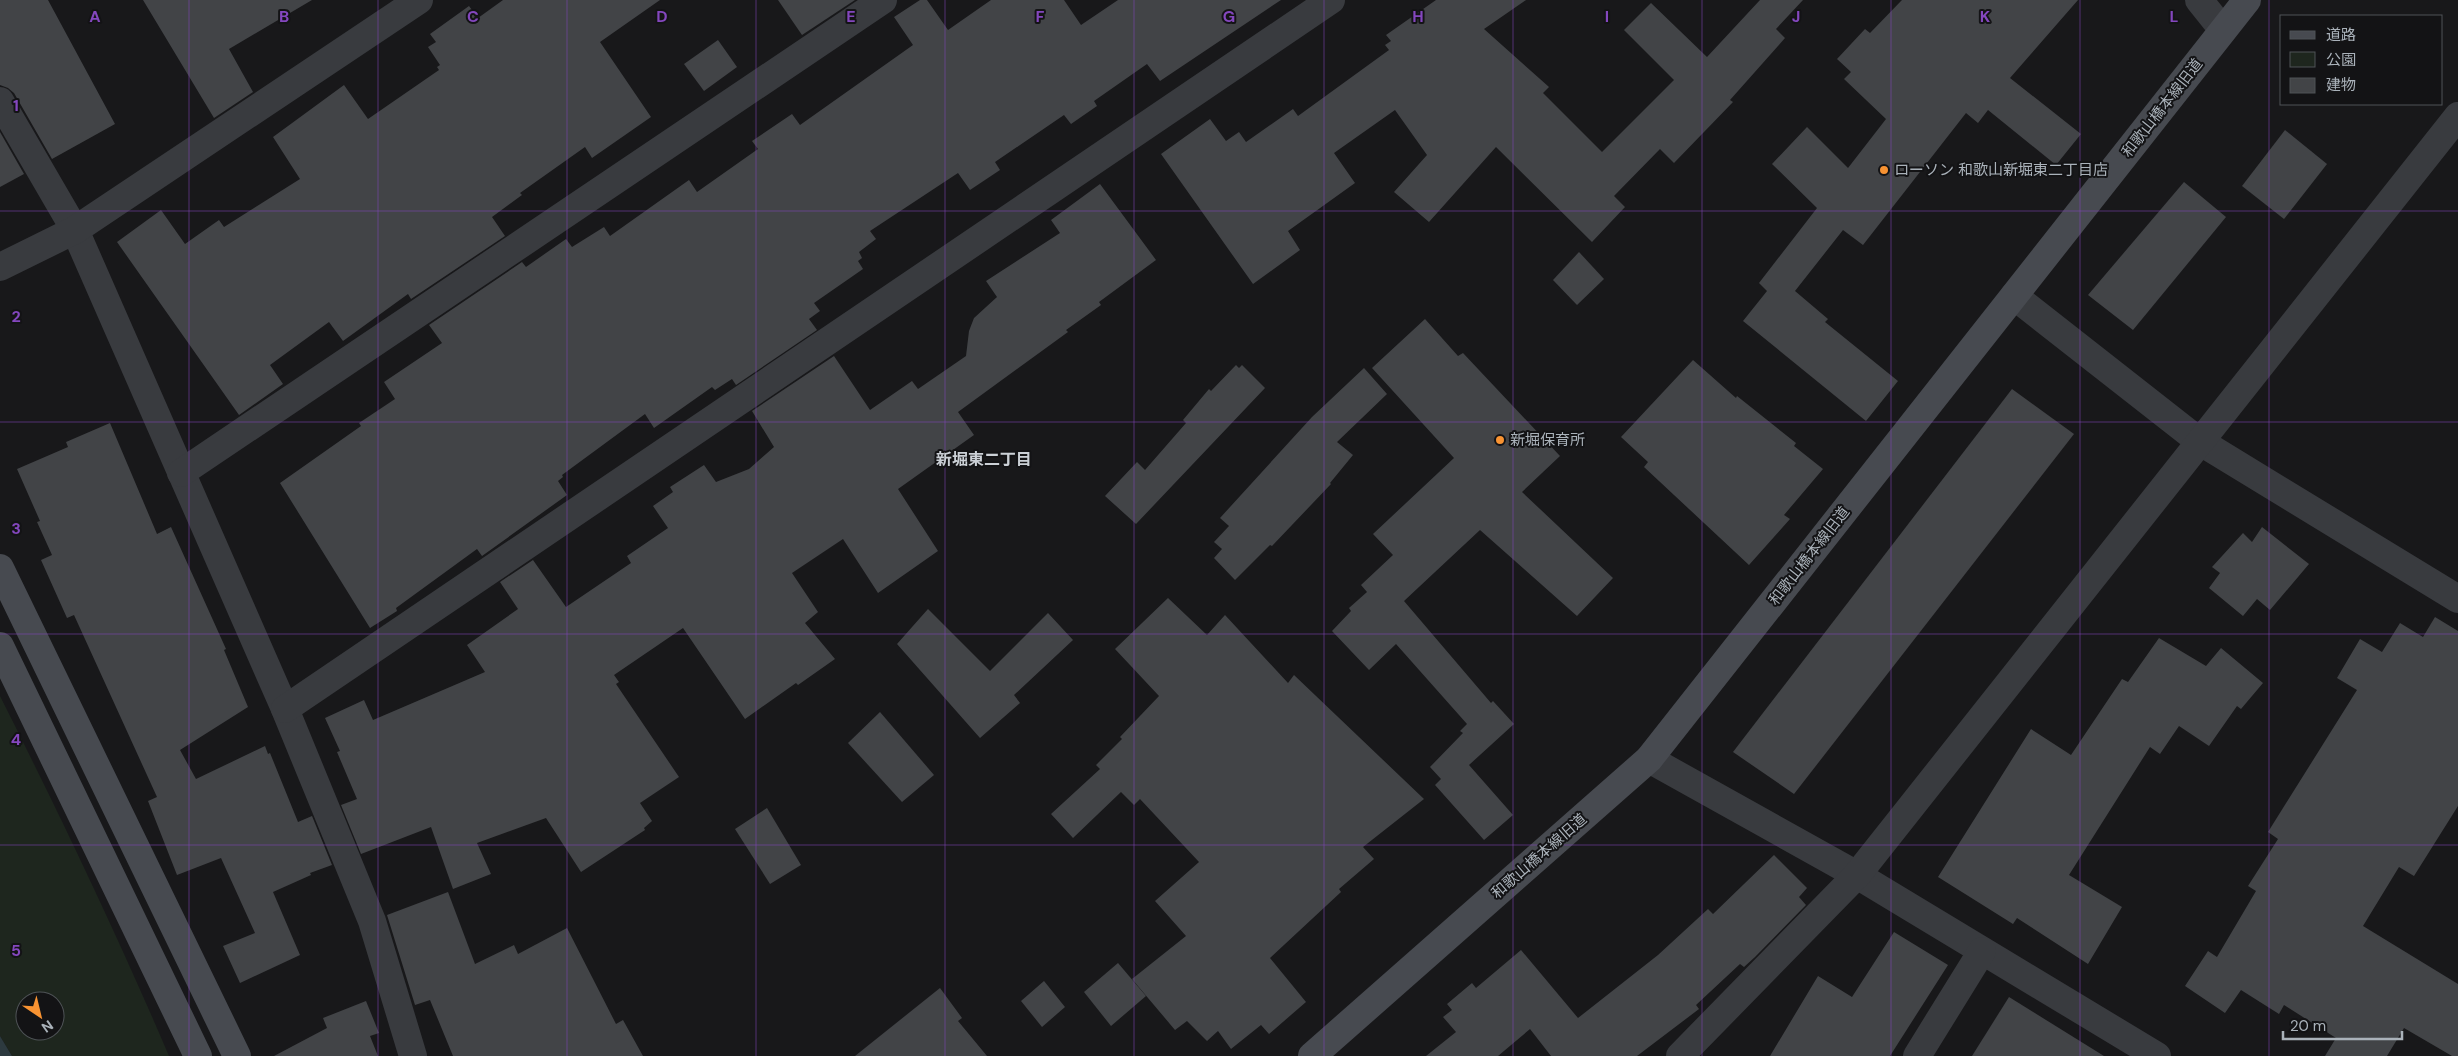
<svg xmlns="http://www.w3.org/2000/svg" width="2458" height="1056" font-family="'DM Sans','Noto Sans JP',sans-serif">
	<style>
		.green { fill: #1e261e; fill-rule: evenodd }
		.water { fill: #2d3a3f }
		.building { fill: #424447 }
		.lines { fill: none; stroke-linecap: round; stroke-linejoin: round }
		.street { stroke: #393b3f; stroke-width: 28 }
		.secondary { stroke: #474a50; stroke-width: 28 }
		.grid { fill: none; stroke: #8447be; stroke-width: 1; stroke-opacity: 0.55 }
		.poi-dot { fill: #f89332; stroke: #131315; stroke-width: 2 }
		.labels { text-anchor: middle; stroke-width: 4; stroke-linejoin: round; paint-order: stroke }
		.street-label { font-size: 15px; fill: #aab2ba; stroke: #131315 }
		.poi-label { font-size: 15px; fill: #aab2ba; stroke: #131315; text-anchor: start }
		.neighbourhood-label { font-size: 16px; font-weight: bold; fill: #cbd0d6; stroke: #131315 }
		.grid-label { font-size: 16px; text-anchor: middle; font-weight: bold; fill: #8447be; stroke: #131315; stroke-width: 4; stroke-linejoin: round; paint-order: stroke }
	</style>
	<rect width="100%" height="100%" fill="#18181a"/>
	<!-- green -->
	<path class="green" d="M 0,696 C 60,815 117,934 169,1056 L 12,1056 L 0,1036 ZM 25,1001 L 55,1001 L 55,1031 L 25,1031 Z"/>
	<!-- water -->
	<path class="water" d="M 0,1036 L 12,1056 L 0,1056 Z"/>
	<!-- building -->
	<g class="building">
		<path d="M 0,0 L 48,0 L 115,124 L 52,159 L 14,93 L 8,88 L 0,85 Z"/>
		<path d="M 143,0 L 312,0 L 229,49 L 253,92 L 214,118 Z"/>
		<path d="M 503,0 L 660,0 L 600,42 L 651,117 L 592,158 L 585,147 L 520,193 L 522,195 L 492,217 L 505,236 L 411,299 L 408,294 L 343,341 L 329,322 L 270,365 L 283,384 L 239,415 L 117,242 L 161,210 L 185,244 L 219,220 L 224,227 L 300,179 L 273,137 L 344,85 L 368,119 L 439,70 L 437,67 L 440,65 L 428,47 L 436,42 L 430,34 L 469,6 L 478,18 Z"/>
		<path d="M 778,0 L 855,0 L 802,35 Z"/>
		<path d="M 920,0 L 927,0 L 948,30 L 991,0 L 1064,0 L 1081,25 L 1118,0 L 1281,0 L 1160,81 L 1147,64 L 1094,101 L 1097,106 L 1071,124 L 1064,115 L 995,162 L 1000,170 L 970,190 L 958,173 L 870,231 L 876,239 L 859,252 L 862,258 L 858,261 L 863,269 L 814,303 L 820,311 L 809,319 L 817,330 L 736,385 L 732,379 L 715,390 L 712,387 L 654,428 L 645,414 L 562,475 L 563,477 L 558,481 L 567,495 L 482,556 L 477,549 L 396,608 L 397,611 L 370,628 L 280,483 L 361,426 L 359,423 L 395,399 L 384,382 L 442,343 L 429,325 L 522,262 L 526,267 L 566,239 L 572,247 L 604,227 L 610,236 L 689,180 L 697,192 L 758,149 L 752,141 L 792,114 L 800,125 L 913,45 L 894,17 Z"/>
		<path d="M 1436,0 L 1526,0 L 1484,29 L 1549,87 L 1543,93 L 1602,152 L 1674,80 L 1624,30 L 1651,3 L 1707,57 L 1760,0 L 1803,0 L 1776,29 L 1785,38 L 1730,100 L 1733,102 L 1674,163 L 1660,149 L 1614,196 L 1625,207 L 1592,242 L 1496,147 L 1429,222 L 1394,192 L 1427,155 L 1395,110 L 1334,153 L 1355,183 L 1288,231 L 1300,250 L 1253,284 L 1161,154 L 1210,119 L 1226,141 L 1239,132 L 1246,142 L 1293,109 L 1298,116 L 1389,50 L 1385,45 L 1391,41 L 1386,35 Z"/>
		<path d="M 1902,0 L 2078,0 L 2010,78 L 2081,134 L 2056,165 L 1988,110 L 1978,123 L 1966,113 L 1863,245 L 1843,230 L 1795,291 L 1828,319 L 1825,322 L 1898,381 L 1866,421 L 1743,321 L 1767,291 L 1759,283 L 1817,208 L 1772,164 L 1807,127 L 1848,168 L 1886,119 L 1844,79 L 1851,72 L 1837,59 L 1865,29 L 1870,33 Z"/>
		<path d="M 718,40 L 737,67 L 704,91 L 684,64 Z"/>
		<path d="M 2285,130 L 2327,164 L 2284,219 L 2242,186 Z"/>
		<path d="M 0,132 L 24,174 L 0,187 Z"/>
		<path d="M 2184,182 L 2226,217 L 2133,330 L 2088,295 Z"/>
		<path d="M 1100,184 L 1156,260 L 1099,302 L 1101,305 L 1066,330 L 1068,332 L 958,412 L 974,435 L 898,489 L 938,551 L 878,593 L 843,539 L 792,573 L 818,612 L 805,623 L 835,659 L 798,685 L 796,683 L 745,719 L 683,628 L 614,675 L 619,682 L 616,684 L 679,777 L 640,803 L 652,821 L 644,828 L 645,830 L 581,872 L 546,818 L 477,843 L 491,874 L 453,889 L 431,827 L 361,854 L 341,805 L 357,799 L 337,752 L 340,751 L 325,718 L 364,700 L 373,720 L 485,672 L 467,645 L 518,609 L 500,582 L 533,560 L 566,607 L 631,563 L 627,556 L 668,528 L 653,506 L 673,492 L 670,487 L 704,465 L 716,482 L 749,469 L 774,447 L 752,411 L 834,356 L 870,410 L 912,381 L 918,389 L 966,356 L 969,331 L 974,318 L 997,297 L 986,281 L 1060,233 L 1051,220 Z"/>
		<path d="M 1579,252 L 1604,279 L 1577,305 L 1553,280 Z"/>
		<path d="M 1425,319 L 1458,356 L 1463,353 L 1560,456 L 1522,492 L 1613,578 L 1577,616 L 1480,530 L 1404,601 L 1491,703 L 1493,701 L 1514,724 L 1469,765 L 1513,815 L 1484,840 L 1435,785 L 1441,779 L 1430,767 L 1463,733 L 1460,731 L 1467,724 L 1396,644 L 1369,670 L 1332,631 L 1351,611 L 1349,608 L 1367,592 L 1361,585 L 1393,555 L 1373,534 L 1454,458 L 1372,368 Z"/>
		<path d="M 1693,360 L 1736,398 L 1737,396 L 1796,443 L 1794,446 L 1823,469 L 1784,515 L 1790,519 L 1749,565 L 1644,467 L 1648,462 L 1621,437 Z"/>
		<path d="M 1236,365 L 1239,368 L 1242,365 L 1265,388 L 1136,524 L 1105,496 L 1137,462 L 1145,470 L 1186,423 L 1183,420 L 1209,389 L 1211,391 Z"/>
		<path d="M 1364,368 L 1387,394 L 1337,442 L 1353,455 L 1330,483 L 1331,484 L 1272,546 L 1270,545 L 1235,580 L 1214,558 L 1222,549 L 1214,542 L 1229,526 L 1220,518 L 1312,417 Z"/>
		<path d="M 2012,389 L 2074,434 L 1794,794 L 1733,752 Z"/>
		<path d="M 110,423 L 157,534 L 171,527 L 226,649 L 224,650 L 248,707 L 180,750 L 196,779 L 265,746 L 268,754 L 270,753 L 298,822 L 312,816 L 332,865 L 310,873 L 311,875 L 273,892 L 300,955 L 240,983 L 223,946 L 255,933 L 221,858 L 177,875 L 148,801 L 157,797 L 74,615 L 67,618 L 41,560 L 52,555 L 37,522 L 40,521 L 17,469 L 68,447 L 66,442 Z"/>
		<path d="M 2262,527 L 2309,564 L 2270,610 L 2257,599 L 2243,616 L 2209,588 L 2220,573 L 2212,567 L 2243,533 L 2252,542 Z"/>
		<path d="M 1168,598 L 1207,635 L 1225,615 L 1288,683 L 1294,675 L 1424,799 L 1363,847 L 1374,859 L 1339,889 L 1341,892 L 1270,958 L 1306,1002 L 1269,1034 L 1261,1025 L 1231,1049 L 1218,1031 L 1207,1041 L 1187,1021 L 1175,1030 L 1132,979 L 1186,936 L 1155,901 L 1199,862 L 1140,799 L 1134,805 L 1121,792 L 1073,838 L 1051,814 L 1100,769 L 1096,765 L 1122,739 L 1120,737 L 1159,696 L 1115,649 Z"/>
		<path d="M 928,609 L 990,671 L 1048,613 L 1073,640 L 1014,695 L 1020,703 L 980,738 L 897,644 Z"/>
		<path d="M 2435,617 L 2458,631 L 2458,806 L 2414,876 L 2399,867 L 2363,926 L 2458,984 L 2458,1056 L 2452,1056 L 2404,1028 L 2387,1056 L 2325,1056 L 2336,1038 L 2284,1005 L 2279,1014 L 2241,990 L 2225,1013 L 2185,986 L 2208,951 L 2217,957 L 2256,891 L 2248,886 L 2278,839 L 2268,832 L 2357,690 L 2337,678 L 2360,639 L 2382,652 L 2400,623 L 2423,637 Z"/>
		<path d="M 2159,638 L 2206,666 L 2221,648 L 2263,683 L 2241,709 L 2237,706 L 2209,746 L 2179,726 L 2160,754 L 2150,747 L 2069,875 L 2122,907 L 2088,964 L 2017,918 L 2013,924 L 1938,877 L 2031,729 L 2071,755 L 2122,679 L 2128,682 Z"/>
		<path d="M 880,712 L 934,775 L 902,802 L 848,743 Z"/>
		<path d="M 767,808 L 801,865 L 770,884 L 735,829 Z"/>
		<path d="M 1774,855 L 1807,888 L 1799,897 L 1806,905 L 1755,957 L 1744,967 L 1740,964 L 1696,1005 L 1699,1009 L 1637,1056 L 1551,1056 L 1530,1029 L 1498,1056 L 1426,1056 L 1456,1032 L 1443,1017 L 1452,1010 L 1447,1004 L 1472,983 L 1476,988 L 1521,950 L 1578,1018 L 1658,955 L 1708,909 L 1713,914 Z"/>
		<path d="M 448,892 L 475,964 L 514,945 L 518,954 L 567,928 L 616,1024 L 623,1020 L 643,1056 L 453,1056 L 430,1000 L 415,1005 L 387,915 Z"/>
		<path d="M 1894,932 L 1948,965 L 1890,1056 L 1770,1056 L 1818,976 L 1852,997 Z"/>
		<path d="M 1118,963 L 1146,996 L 1111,1026 L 1084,992 Z"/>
		<path d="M 1044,981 L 1065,1007 L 1042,1027 L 1021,1001 Z"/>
		<path d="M 940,988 L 962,1018 L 958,1021 L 987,1056 L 855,1056 Z"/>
		<path d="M 2009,997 L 2104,1056 L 1972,1056 Z"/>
		<path d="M 366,1001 L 379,1033 L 370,1036 L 378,1056 L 274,1056 L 327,1028 L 323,1018 Z"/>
	</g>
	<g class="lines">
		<!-- street -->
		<g class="street">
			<path d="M 2199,0 L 2223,30"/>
			<path d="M 0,101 L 75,230 L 285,709 L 372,921 L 413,1056"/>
			<path d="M 0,267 L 75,230 L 419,0"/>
			<path d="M 2014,296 L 2199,441 L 2458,599"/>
			<path d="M 181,473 L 883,0"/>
			<path d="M 285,709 L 1331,0"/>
			<path d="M 1649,759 L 1857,875 L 2157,1056"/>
			<path d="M 1680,1056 L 1857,875 L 2458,116"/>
			<path d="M 1917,1056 L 1982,951"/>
		</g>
		<!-- secondary -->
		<g class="secondary">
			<path d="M 0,568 L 237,1056"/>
			<path d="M 0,646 L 198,1056"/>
			<path d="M 1312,1056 L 1649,759 L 2247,0"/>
		</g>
	</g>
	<!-- grid -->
	<path class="grid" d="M 189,0 L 189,1056M 378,0 L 378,1056M 567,0 L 567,1056M 756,0 L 756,1056M 945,0 L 945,1056M 1134,0 L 1134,1056M 1324,0 L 1324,1056M 1513,0 L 1513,1056M 1702,0 L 1702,1056M 1891,0 L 1891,1056M 2080,0 L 2080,1056M 2269,0 L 2269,1056M 0,211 L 2458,211M 0,422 L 2458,422M 0,634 L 2458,634M 0,845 L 2458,845"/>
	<!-- markers -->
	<g class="poi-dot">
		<circle cx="1884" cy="170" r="5"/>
		<circle cx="1500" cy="440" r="5"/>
	</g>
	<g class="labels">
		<!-- street labels -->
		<g class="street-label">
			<text transform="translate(2162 108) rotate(-52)" y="5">和歌山橋本線旧道</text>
			<text transform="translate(1809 556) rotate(-52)" y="5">和歌山橋本線旧道</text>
			<text transform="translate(1539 856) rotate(-41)" y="5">和歌山橋本線旧道</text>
		</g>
		<!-- poi labels -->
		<g class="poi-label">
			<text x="1894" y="175">ローソン 和歌山新堀東二丁目店</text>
			<text x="1510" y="445">新堀保育所</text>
		</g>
		<!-- neighbourhood labels -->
		<g class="neighbourhood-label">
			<text x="984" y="465">新堀東二丁目</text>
		</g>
	</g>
	<g class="grid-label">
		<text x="95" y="22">A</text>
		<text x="284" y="22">B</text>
		<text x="473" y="22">C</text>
		<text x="662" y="22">D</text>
		<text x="851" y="22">E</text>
		<text x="1040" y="22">F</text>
		<text x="1229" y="22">G</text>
		<text x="1418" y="22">H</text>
		<text x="1607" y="22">I</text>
		<text x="1796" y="22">J</text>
		<text x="1985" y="22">K</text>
		<text x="2174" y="22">L</text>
		<text x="16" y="111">1</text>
		<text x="16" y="322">2</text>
		<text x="16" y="534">3</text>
		<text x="16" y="745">4</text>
		<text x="16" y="956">5</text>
	</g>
	<!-- legend -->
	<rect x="2280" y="15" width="162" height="90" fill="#131315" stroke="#4f5357"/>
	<rect x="2290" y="31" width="25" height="8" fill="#474a50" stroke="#4f5357"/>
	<text x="2326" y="40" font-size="15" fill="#aab2ba">道路</text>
	<rect x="2290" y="52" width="25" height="15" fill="#1e261e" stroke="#4f5357"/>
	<text x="2326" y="65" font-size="15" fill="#aab2ba">公園</text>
	<rect x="2290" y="78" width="25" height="15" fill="#424447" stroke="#4f5357"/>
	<text x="2326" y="90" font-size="15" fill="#aab2ba">建物</text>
	<!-- north arrow -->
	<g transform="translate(40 1016) rotate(145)"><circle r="24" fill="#131315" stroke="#4f5357"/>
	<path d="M0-4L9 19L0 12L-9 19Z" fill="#f89332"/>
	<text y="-8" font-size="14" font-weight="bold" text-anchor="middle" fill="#aab2ba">N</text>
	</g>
	<!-- scale -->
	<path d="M2283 1031v8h119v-8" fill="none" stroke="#aab2ba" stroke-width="2.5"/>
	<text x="2290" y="1031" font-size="15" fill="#aab2ba" stroke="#131315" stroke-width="4" paint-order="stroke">20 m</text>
</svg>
